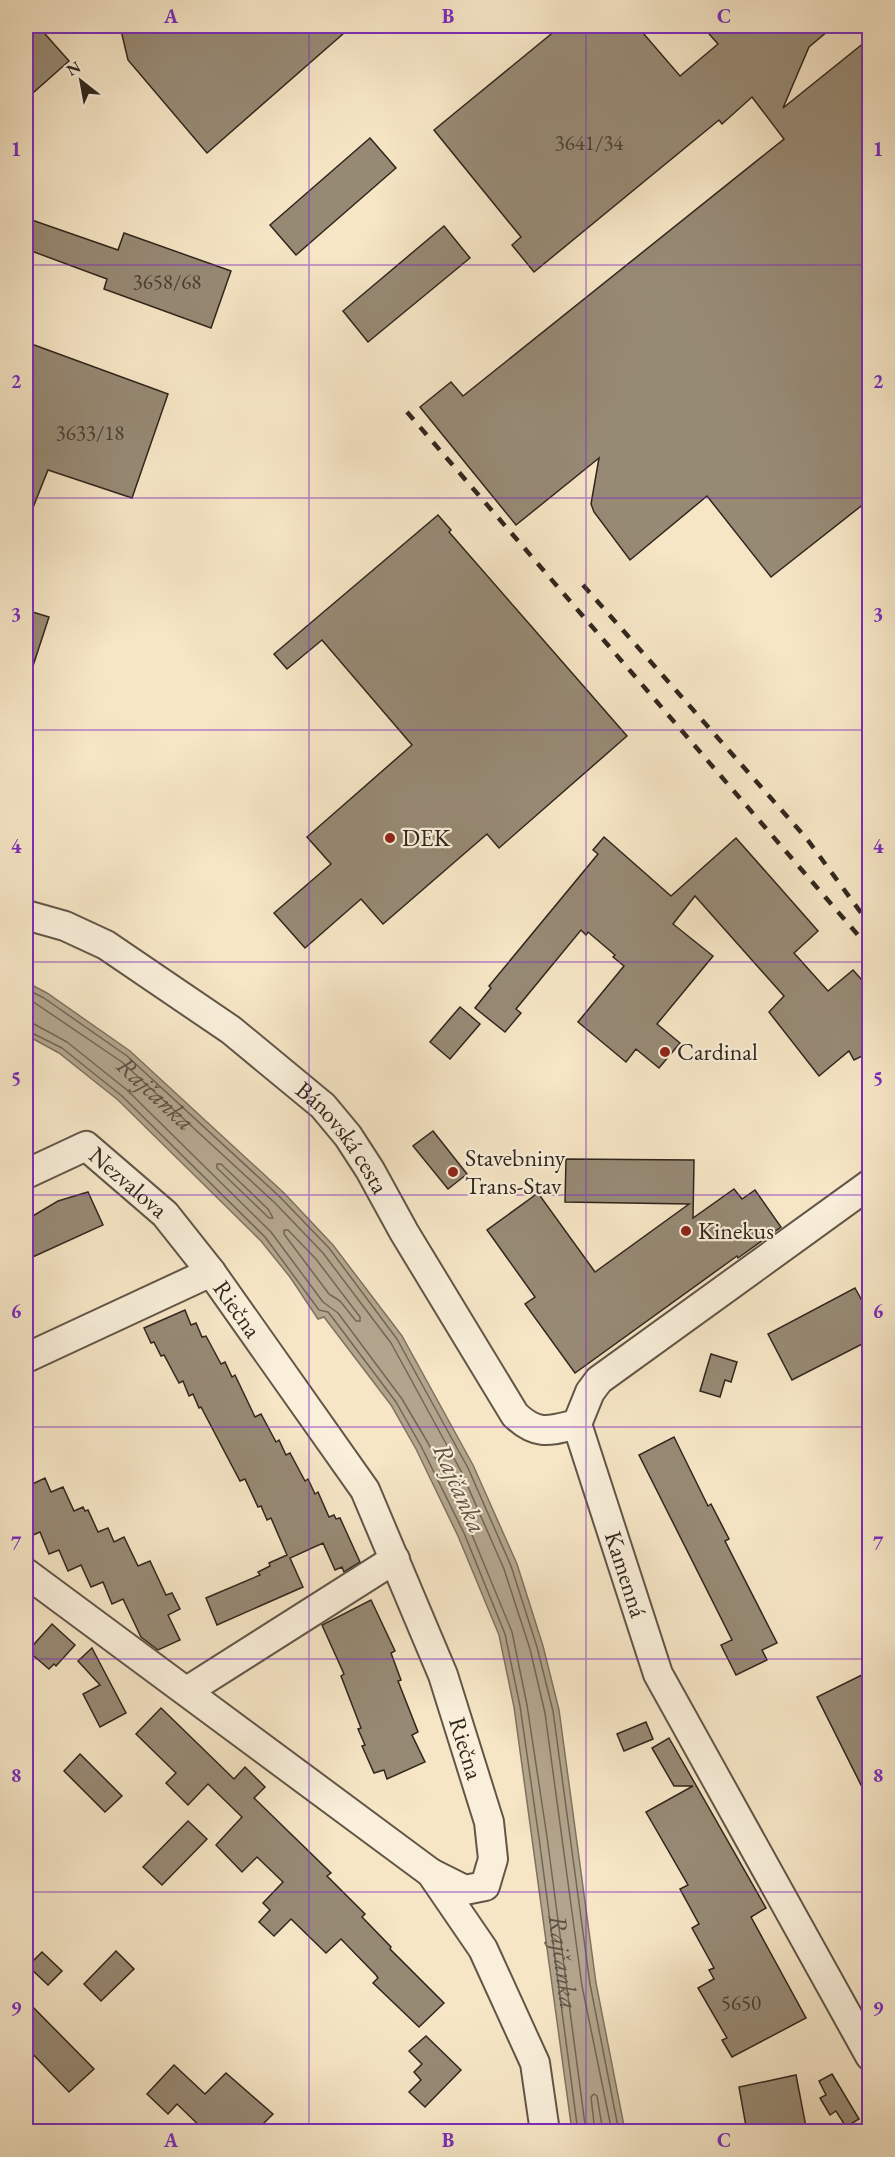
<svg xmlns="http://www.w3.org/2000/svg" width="895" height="2157" font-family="'EB Garamond',serif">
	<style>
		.water { fill: #b3a58d; stroke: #7f7260; stroke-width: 1.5 }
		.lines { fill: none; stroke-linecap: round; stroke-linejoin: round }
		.shore { stroke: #726655; stroke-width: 1.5 }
		.building { fill: #978a75; stroke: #31261d; stroke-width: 1.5 }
		.minor-casing { stroke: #625647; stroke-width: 32 }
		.minor { stroke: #f9efda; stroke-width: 28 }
		.rail { stroke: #31261d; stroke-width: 4.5; stroke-dasharray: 10 10; stroke-linecap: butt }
		.grid { fill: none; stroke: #7b2cbf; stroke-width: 1.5; stroke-opacity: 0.55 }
		.poi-dot { fill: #8f2418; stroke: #f9efda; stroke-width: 2 }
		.labels { text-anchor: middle; stroke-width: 4.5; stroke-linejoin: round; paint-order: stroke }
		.number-label { font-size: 21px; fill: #4a3f33 }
		.poi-label { font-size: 24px; fill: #31261d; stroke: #f9efda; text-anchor: start }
		.street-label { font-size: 24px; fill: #31261d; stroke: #f9efda }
		.water-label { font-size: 26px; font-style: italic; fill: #5e5244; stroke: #f9efda }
		.neatline { fill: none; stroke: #7b2cbf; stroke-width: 2 }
		.grid-label { font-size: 20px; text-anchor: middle; font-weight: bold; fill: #7b2cbf }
	</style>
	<rect width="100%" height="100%" fill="#f6e6c6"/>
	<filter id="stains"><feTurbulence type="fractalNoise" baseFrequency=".00333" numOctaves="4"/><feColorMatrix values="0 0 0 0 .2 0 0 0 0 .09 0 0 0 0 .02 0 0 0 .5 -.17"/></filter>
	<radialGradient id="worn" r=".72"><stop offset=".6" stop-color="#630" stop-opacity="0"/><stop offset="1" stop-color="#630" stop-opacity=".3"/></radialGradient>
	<!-- water -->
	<path class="water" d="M 26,982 L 47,993 L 130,1051 L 284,1193 L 333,1245 L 402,1336 L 473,1465 L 517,1564 L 543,1646 L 559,1710 L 596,1983 L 625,2131 L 572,2131 L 514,1707 L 499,1635 L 458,1536 L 416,1449 L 391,1405 L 324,1317 L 318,1319 L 290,1277 L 261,1241 L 118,1100 L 59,1053 L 26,1035 Z"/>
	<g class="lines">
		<!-- shore -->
		<g class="shore">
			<path d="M 26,989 L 44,998 L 127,1056 L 280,1197 L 329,1248 L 397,1339 L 468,1468 L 511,1566 L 537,1647 L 553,1711 L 590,1984 L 619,2132"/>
			<path id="s1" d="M 26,997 L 122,1062 L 275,1203 L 323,1253 L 391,1343 L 461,1471 L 504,1569 L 530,1649 L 545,1713 L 582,1986 L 612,2132"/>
			<path id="s2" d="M 26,1022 L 34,1024 L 67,1042 L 127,1090 L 271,1232 L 323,1302 L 338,1313 L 402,1399 L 428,1443 L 470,1530 L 512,1632 L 527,1705 L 547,1837 L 586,2132"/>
			<path d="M 26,1030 L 62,1048 L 122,1096 L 265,1237 L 319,1310 L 328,1312 L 332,1317 L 396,1402 L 421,1446 L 464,1533 L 505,1634 L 520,1706 L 539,1838 L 578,2132"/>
			<path d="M 217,1164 L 221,1164 L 268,1209 L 273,1218 L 269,1218 L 217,1168 Z"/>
			<path d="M 284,1230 L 288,1230 L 316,1259 L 360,1317 L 360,1321 L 356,1321 L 340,1301 L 329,1294 L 284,1234 Z"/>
			<path d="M 595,2132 L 591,2097 L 594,2094 L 597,2096 L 603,2132"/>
		</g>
	</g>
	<!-- building -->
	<g class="building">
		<path d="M 26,26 L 38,26 L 69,61 L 26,99 Z"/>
		<path d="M 120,26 L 352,26 L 207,153 L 128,60 Z"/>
		<path d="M 561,26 L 637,26 L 680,76 L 718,44 L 702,26 L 834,26 L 809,47 L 783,108 L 870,38 L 870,499 L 771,577 L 707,496 L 630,560 L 594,512 L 591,504 L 599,458 L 516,525 L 420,407 L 451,382 L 463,396 L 784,139 L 752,97 L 722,124 L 719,120 L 534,272 L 512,245 L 521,237 L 434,130 Z"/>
		<path d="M 370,138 L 396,168 L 296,255 L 270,225 Z"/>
		<path d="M 26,218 L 118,250 L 124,233 L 231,271 L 211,328 L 104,289 L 107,279 L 26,249 Z"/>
		<path d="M 444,226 L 470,258 L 368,342 L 343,311 Z"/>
		<path d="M 26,342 L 168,394 L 132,498 L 48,470 L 26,525 Z"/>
		<path d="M 438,515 L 451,530 L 449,532 L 627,736 L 499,848 L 487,834 L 383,924 L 361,899 L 305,948 L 274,913 L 331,864 L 307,837 L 412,745 L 322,640 L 287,669 L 274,654 Z"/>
		<path d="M 26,610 L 49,617 L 29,678 L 26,678 Z"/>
		<path d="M 604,837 L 671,896 L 736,838 L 818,931 L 794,953 L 828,991 L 853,970 L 870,989 L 870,1052 L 854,1060 L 849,1051 L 819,1076 L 769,1012 L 784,996 L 695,896 L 673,924 L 713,956 L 657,1024 L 680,1043 L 659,1068 L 636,1049 L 626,1062 L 578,1022 L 624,966 L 613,957 L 615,955 L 588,932 L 586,935 L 581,930 L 516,1009 L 521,1013 L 505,1032 L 475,1008 L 491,988 L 489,986 L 598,854 L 593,850 Z"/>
		<path d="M 460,1007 L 480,1024 L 450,1059 L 430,1042 Z"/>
		<path d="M 433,1131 L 467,1174 L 448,1189 L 413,1146 Z"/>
		<path d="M 566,1159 L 694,1160 L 693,1218 L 734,1189 L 742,1199 L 755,1190 L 781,1227 L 738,1258 L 737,1256 L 575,1373 L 525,1304 L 535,1297 L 487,1230 L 538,1193 L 595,1272 L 689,1204 L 565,1202 Z"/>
		<path d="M 88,1192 L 103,1225 L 26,1260 L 26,1220 L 58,1201 Z"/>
		<path d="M 855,1288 L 870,1315 L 870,1340 L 792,1380 L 768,1334 Z"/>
		<path d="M 185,1310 L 191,1325 L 196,1323 L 202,1337 L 206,1336 L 221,1364 L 225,1362 L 232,1377 L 235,1375 L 255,1417 L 261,1414 L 276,1442 L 279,1440 L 286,1455 L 290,1453 L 305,1481 L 308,1479 L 315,1494 L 318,1492 L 329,1517 L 334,1515 L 336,1519 L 340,1518 L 360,1562 L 344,1572 L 342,1567 L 335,1570 L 323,1543 L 290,1558 L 303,1587 L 217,1625 L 206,1598 L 260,1575 L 258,1572 L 270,1566 L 269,1563 L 287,1555 L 271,1518 L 267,1520 L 261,1506 L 258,1507 L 245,1479 L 240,1481 L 201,1407 L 199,1408 L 193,1394 L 189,1396 L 183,1381 L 179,1383 L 164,1355 L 161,1356 L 154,1342 L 151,1343 L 144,1328 Z"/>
		<path d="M 711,1354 L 737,1362 L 731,1382 L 725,1380 L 720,1397 L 700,1391 Z"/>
		<path d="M 674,1437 L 708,1506 L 711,1504 L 729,1539 L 725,1541 L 777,1643 L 762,1650 L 767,1660 L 736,1675 L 721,1645 L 732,1640 L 639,1455 Z"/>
		<path d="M 45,1478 L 51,1492 L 63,1487 L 74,1511 L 83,1507 L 85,1511 L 88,1510 L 98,1532 L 108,1528 L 114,1542 L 124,1537 L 138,1566 L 150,1561 L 166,1595 L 172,1593 L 180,1609 L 168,1615 L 180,1640 L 158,1650 L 141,1637 L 123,1599 L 112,1604 L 103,1582 L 91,1587 L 81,1565 L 68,1571 L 59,1550 L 49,1554 L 40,1532 L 26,1538 L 26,1487 Z"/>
		<path d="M 371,1600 L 395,1651 L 391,1653 L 401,1680 L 398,1681 L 418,1732 L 412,1735 L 425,1762 L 387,1779 L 384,1770 L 374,1773 L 362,1746 L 365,1745 L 358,1729 L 361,1728 L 341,1676 L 344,1674 L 322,1625 Z"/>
		<path d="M 52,1624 L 75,1645 L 56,1666 L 54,1664 L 49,1669 L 28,1651 Z"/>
		<path d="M 92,1648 L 126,1713 L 100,1727 L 83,1694 L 100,1685 L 78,1661 Z"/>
		<path d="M 870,1671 L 870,1803 L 817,1697 Z"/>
		<path d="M 161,1708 L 234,1779 L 245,1767 L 265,1787 L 254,1798 L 331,1873 L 327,1876 L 365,1914 L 362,1917 L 391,1947 L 390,1949 L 444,2003 L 419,2027 L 373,1983 L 378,1978 L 376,1975 L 341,1939 L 326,1953 L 291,1919 L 274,1936 L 259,1922 L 270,1910 L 263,1903 L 283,1882 L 257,1857 L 242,1872 L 216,1845 L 242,1817 L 208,1784 L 188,1805 L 166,1783 L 176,1773 L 136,1734 Z"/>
		<path d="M 646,1722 L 653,1739 L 624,1751 L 617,1734 Z"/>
		<path d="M 669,1738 L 766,1908 L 751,1917 L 806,2018 L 732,2057 L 722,2040 L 727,2038 L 698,1988 L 714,1979 L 709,1970 L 714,1968 L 692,1928 L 699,1924 L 680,1889 L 688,1885 L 646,1812 L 693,1786 L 674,1786 L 652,1748 Z"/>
		<path d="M 80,1754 L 122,1796 L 105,1812 L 64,1771 Z"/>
		<path d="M 188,1821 L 207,1839 L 162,1885 L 143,1867 Z"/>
		<path d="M 116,1951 L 134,1969 L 101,2001 L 84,1984 Z"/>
		<path d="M 42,1952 L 62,1971 L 48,1985 L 28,1966 Z"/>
		<path d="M 26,2000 L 94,2069 L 69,2092 L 26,2047 Z"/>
		<path d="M 426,2036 L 461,2070 L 425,2107 L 409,2092 L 421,2080 L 414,2072 L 422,2064 L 409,2051 Z"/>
		<path d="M 174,2065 L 205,2094 L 226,2073 L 273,2114 L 255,2132 L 206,2132 L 177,2104 L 168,2114 L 147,2094 Z"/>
		<path d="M 832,2074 L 859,2119 L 846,2127 L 836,2111 L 830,2115 L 820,2098 L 826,2095 L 819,2081 Z"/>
		<path d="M 796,2075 L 807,2132 L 747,2132 L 739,2087 Z"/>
	</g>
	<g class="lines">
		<defs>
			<g id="minor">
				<path id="s3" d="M 26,915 L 65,926 L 106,945 L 231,1030 L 323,1106 L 348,1136 L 370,1170 L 404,1232 L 515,1415 C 537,1436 549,1431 577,1424"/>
				<path id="s4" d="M 26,1174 L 86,1146 L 165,1214 L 211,1272 L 365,1490 L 443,1675 L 489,1822 L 493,1859 L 485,1886 L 465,1890 L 431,1873"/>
				<path id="s5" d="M 870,1184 L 599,1380 L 590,1392 L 577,1424 L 658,1674 L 870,2056"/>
				<path d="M 26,1358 L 211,1272"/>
				<path d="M 26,1573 L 431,1873 L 483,1949 L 535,2063 L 545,2132"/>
				<path d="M 187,1691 L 395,1559"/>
			</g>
		</defs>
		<!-- minor casing -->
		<use href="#minor" class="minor-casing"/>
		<!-- minor -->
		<use href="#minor" class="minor"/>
		<!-- rail -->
		<g class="rail">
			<path d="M 407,412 L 870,949"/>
			<path d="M 583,585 L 807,839 L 870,925"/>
		</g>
	</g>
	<!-- grid -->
	<path class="grid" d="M 309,26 L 309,2132M 586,26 L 586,2132M 26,265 L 870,265M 26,498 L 870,498M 26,730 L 870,730M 26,962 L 870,962M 26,1195 L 870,1195M 26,1427 L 870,1427M 26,1659 L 870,1659M 26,1892 L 870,1892"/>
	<!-- markers -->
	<g class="poi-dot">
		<circle cx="390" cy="838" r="6"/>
		<circle cx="665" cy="1052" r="6"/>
		<circle cx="453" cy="1172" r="6"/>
		<circle cx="686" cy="1231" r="6"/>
	</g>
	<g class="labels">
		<!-- number labels -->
		<g class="number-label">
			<text x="589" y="150">3641/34</text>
			<text x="167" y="289">3658/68</text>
			<text x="90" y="440">3633/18</text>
			<text x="741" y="2010">5650</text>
		</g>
		<!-- poi labels -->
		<g class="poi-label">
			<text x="402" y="846">DEK</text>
			<text x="677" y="1060">Cardinal</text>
			<text x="465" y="1166">Stavebniny<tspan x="465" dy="28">Trans-Stav</tspan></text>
			<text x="698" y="1239">Kinekus</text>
		</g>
		<!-- street labels -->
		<g class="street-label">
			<text dy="8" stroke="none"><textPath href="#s3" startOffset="393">Bánovská cesta</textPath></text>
			<text dy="8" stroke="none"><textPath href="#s4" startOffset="122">Nezvalova</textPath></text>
			<text dy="8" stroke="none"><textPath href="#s4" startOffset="290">Riečna</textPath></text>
			<text dy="8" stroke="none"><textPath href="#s5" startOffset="542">Kamenná</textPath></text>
			<text dy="8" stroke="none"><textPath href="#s4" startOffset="789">Riečna</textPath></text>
		</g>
		<!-- water labels -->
		<g class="water-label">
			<text dy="9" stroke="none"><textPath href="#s1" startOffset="162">Rajčanka</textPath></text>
			<text transform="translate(460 1488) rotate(66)" y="9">Rajčanka</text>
			<text dy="9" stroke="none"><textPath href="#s2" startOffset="1130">Rajčanka</textPath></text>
		</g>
	</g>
	<!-- margin -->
	<rect width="895" height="2157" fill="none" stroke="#f6e6c6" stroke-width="66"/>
	<!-- north arrow -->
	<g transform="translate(81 81) rotate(329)" stroke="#f9efda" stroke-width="4.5" paint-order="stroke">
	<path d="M0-4.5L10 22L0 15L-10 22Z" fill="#31261d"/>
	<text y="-9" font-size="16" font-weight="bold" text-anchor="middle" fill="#31261d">N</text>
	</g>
	<rect x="33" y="33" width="829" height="2091" class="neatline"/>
	<g class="grid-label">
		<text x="171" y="23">A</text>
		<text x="448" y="23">B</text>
		<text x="724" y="23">C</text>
		<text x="16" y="156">1</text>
		<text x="878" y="156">1</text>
		<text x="16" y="388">2</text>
		<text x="878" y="388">2</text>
		<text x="16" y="621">3</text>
		<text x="878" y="621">3</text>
		<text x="16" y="853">4</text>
		<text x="878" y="853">4</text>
		<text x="16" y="1085">5</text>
		<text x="878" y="1085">5</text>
		<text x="16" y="1318">6</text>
		<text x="878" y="1318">6</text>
		<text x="16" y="1550">7</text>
		<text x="878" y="1550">7</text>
		<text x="16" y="1782">8</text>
		<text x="878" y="1782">8</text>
		<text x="16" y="2015">9</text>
		<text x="878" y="2015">9</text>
		<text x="171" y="2147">A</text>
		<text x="448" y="2147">B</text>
		<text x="724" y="2147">C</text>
	</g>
	<rect width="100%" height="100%" filter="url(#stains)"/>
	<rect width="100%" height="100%" fill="url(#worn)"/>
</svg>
